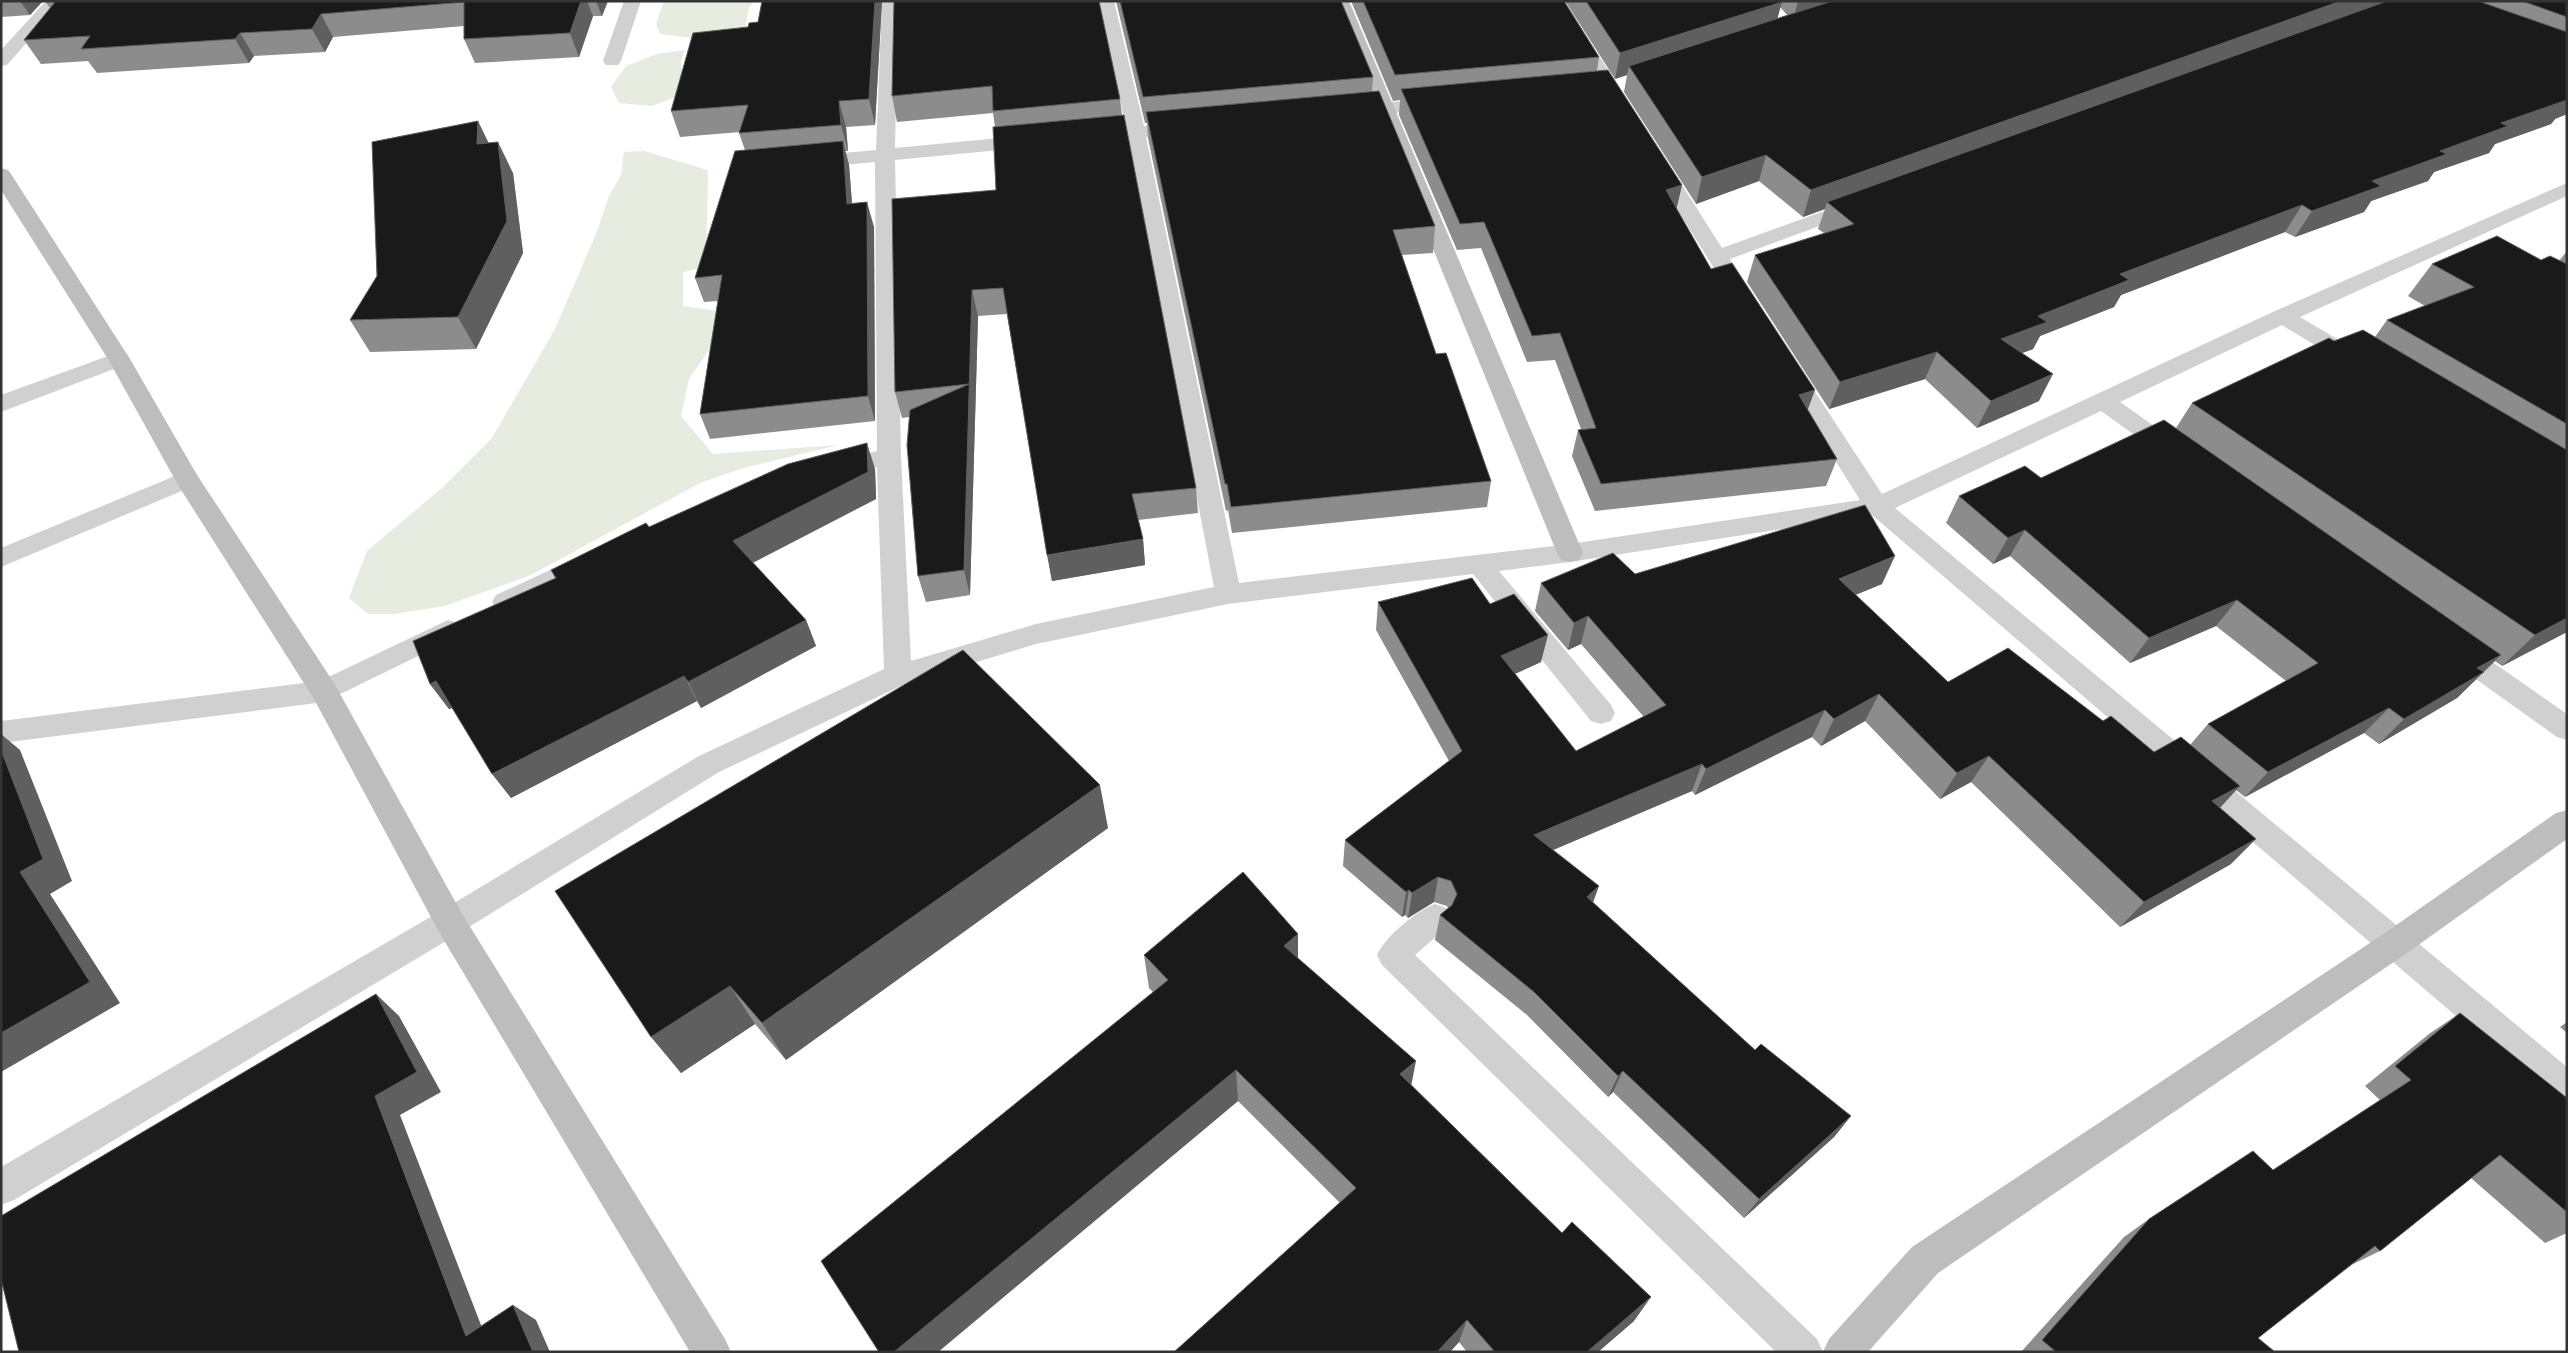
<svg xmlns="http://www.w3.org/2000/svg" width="2568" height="1353" font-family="'Archivo Narrow',sans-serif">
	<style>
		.green { fill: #e6ecdf }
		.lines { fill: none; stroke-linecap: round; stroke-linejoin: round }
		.street { fill: #d0d0d0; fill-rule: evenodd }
		.secondary { fill: #bdbdbd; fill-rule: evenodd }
		.wall { fill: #8c8c8c; fill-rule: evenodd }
		.shaded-wall { fill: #5f5f5f }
		.building { fill: #1a1a1a; stroke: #5f5f5f }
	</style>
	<rect width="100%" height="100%" fill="#fff"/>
	<!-- green -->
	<g class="green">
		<path d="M 664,1 L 754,1 L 749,8 L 745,29 L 716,41 L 660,34 L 656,24 Z"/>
		<path d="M 685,50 L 681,61 L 683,94 L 652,106 L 619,103 L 611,87 L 626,66 L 657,54 Z"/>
		<path d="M 644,151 L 708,170 L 706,267 L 683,272 L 683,306 L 725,312 L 723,330 L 689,379 L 681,416 L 713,454 L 838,445 L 743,468 L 700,483 L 531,575 L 445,606 L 394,614 L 368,614 L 349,598 L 367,551 L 443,487 L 492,438 L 555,329 L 596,234 L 609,196 L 621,175 L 624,152 Z"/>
	</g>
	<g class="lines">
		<!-- street -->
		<g class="street">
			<path d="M 46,1 L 63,1 L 7,65 L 1,66 L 1,50 Z"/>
			<path d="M 624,1 L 641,1 L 621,61 L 618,65 L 606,65 L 603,61 Z"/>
			<path d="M 882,1 L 898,1 L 895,148 L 1032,135 L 1039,137 L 1042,141 L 1039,145 L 1032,147 L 895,160 L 901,456 L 911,661 L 1036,624 L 1214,587 L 1128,138 L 1090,142 L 1083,140 L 1081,136 L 1083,132 L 1126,127 L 1098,1 L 1114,1 L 1144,126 L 1184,122 L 1191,124 L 1193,128 L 1191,132 L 1146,137 L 1239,583 L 1570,544 L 1860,500 L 1779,371 L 1782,366 L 1790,364 L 1798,366 L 1882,494 L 2275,311 L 2567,183 L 2567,196 L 2300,317 L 2364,355 L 2367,360 L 2364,365 L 2356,367 L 2348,365 L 2282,325 L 2120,402 L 2181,445 L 2185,451 L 2181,457 L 2173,459 L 2165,457 L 2101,411 L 1895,508 L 2567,1067 L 2567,1105 L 2555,1101 L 1872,515 L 1570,562 L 1499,571 L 1611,705 L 1615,713 L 1611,721 L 1601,724 L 1591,721 L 1473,574 L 1228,604 L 1036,644 L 907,683 L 719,772 L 461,932 L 14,1200 L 1,1205 L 1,1167 L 439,912 L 699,756 L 884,669 L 877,467 L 838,478 L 829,476 L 826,470 L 829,464 L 877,451 L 875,162 L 811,168 L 804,166 L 801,162 L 804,158 L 811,156 L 876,150 Z"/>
			<path d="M 1546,1 L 1563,1 L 1629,102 L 1627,106 L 1613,106 Z"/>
			<path d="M 1438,98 L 1445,100 L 1447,104 L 1445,108 L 1356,117 L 1349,115 L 1347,111 L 1349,107 L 1356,105 Z"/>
			<path d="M 1659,158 L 1666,160 L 1722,248 L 1849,202 L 1863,202 L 1866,206 L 1863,210 L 1730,259 L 1754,297 L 1751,302 L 1743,304 L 1735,302 L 1732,297 L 1649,164 L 1652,160 Z"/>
			<path d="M 119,352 L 127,354 L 130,359 L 127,364 L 1,412 L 1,395 Z"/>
			<path d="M 187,471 L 196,473 L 199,479 L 196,485 L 1,567 L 1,548 Z"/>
			<path d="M 587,553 L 596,555 L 600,562 L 596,569 L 514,609 L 505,612 L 496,609 L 492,602 L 496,595 Z"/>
			<path d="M 448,620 L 457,623 L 461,630 L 457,637 L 324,702 L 1,743 L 1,721 L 320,681 Z"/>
			<path d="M 2455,640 L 2465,643 L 2567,714 L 2567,740 L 2557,737 L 2445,657 L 2441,650 L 2445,643 Z"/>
			<path d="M 1435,904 L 1446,908 L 1451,918 L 1446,928 L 1415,955 L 1817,1339 L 1823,1352 L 1776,1352 L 1382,965 L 1377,955 C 1385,937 1416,911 1435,904 Z"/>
		</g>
		<!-- secondary -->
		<g class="secondary">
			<path d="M 1332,1 L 1349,1 L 1583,553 L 1579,560 L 1570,562 L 1561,560 L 1557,553 Z"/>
			<path d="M 1,168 L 8,170 L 11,174 L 130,359 L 197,475 L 334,683 L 461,912 L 725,1339 L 731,1352 L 690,1352 L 439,932 L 314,699 L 178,485 L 108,359 L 1,190 Z"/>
			<path d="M 2567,810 L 2567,839 L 2407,953 L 1938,1273 L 1868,1352 L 1823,1352 L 1829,1339 L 1912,1247 L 2385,933 L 2556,813 Z"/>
		</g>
	</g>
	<!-- wall -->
	<g class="wall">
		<path d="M 1,1 L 43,1 L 30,15 L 1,17 Z"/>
		<path d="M 45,1 L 608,1 L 602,16 L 593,16 L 579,57 L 475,63 L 464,39 L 464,26 L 333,37 L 325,52 L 254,56 L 249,63 L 97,73 L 88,61 L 41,64 L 24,40 L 50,8 Z"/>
		<path d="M 762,1 L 882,1 L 875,125 L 846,127 L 848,151 L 845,151 L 849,165 L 852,204 L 874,227 L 875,421 L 710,439 L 700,414 L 718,301 L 704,302 L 695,278 L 745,150 L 739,133 L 740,132 L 680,137 L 671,111 L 748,27 L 758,22 Z"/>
		<path d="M 894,1 L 1120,99 L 1122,115 L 1196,488 L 1198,513 L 1138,520 L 1143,539 L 1145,565 L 1052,581 L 1007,314 L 978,316 L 970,595 L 926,602 L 918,576 L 909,417 L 902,418 L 895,392 L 996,190 L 995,127 L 993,113 L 897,122 L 892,96 Z"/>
		<path d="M 1116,1 L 1341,1 L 1373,77 L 1372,92 L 1435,226 L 1433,253 L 1402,255 L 1436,354 L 1491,481 L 1487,507 L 1232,533 L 1228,510 L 1226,511 L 1148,138 L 1147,123 L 1145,123 Z"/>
		<path d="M 1351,1 L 1564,1 L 1599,57 L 1597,71 L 1682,185 L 1676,208 L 1711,269 L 1808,410 L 1837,459 L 1826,486 L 1595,511 L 1572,456 L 1578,430 L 1581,429 L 1555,360 L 1527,362 L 1481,248 L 1457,250 L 1399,115 L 1400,100 L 1393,101 Z"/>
		<path d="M 1565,1 L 2567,1 L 2567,114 L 2555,119 L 2551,124 L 2495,144 L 2489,153 L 2434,172 L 2428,181 L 2371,201 L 2364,212 L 2295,237 L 2285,232 L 2121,295 L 2114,307 L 2040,336 L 2033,349 L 2022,353 L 2039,401 L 1977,428 L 1925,379 L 1829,409 L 1747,282 L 1755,255 L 1824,233 L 1818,229 L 1825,209 L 1803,217 L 1759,181 L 1696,204 L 1624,92 L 1627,75 L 1615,79 ZM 1780,7 L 1788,16 L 1777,19 Z"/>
		<path d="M 488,143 L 513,173 L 523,253 L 476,349 L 370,352 L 350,320 Z"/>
		<path d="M 2567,251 L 2567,632 L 2502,666 L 2495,661 L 2457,698 L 2379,744 L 2364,733 L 2245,797 L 2236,790 L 2220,808 L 2231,864 L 2120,927 L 1971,782 L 1940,799 L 1865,721 L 1821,746 L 1812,737 L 1695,795 L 1692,791 L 1553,850 L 1593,903 L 1755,1050 L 1851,1116 L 1834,1137 L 1744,1218 L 1613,1092 L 1608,1097 L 1527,1015 L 1435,940 L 1440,915 L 1448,908 L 1447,906 L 1434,902 L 1408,918 L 1405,915 L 1402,917 L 1343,866 L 1345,840 L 1449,761 L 1376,630 L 1378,602 L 1490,604 L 1541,662 L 1515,674 L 1576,751 L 1644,717 L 1581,644 L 1568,650 L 1535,611 L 1541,583 L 1635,574 L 1882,584 L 1855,595 L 1948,682 L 2103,721 L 2154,752 L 2190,745 L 2208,724 L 2286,681 L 2216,626 L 2130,663 L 2010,556 L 1993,564 L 1946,523 L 1959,496 L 2041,478 L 2176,428 L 2192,403 L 2334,341 L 2375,337 L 2387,320 L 2425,306 L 2408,296 L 2432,264 L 2541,260 L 2559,261 Z"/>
		<path d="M 875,469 L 876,499 L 753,563 L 806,620 L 816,646 L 701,708 L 697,701 L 511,798 L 452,708 L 449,709 L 430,684 L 555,578 L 551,570 L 649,527 Z"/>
		<path d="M 1108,828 L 786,1060 L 755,1024 L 681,1073 L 555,891 Z"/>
		<path d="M 1144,955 L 1298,959 L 1411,1085 L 1634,1321 L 1598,1352 L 1467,1352 L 1459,1342 L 1450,1352 L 1174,1352 L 1340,1203 L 1238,1101 L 938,1352 L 879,1352 L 1153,992 L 1149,988 Z"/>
		<path d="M 2460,1013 L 2567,1098 L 2567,1233 L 2545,1243 L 2471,1178 L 2380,1251 L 2347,1267 L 2258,1338 L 2275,1352 L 2021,1352 L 2124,1237 L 2149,1219 L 2273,1170 L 2380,1100 L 2365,1086 L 2429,1034 Z"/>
		<path d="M 2567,1022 L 2567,1033 L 2560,1027 Z"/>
	</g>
	<!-- shaded-wall -->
	<g class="shaded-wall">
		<path d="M 20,1 L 43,1 L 30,15 Z"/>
		<path d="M 581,1 L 587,1 L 593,16 L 579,57 L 570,33 Z"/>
		<path d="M 596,1 L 608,1 L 602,16 Z"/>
		<path d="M 875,1 L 882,1 L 875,125 L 869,99 Z"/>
		<path d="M 1798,1 L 1853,1 L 1793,21 Z"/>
		<path d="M 2341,1 L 2396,1 L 1827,202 L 1825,209 L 1803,217 L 1811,190 Z"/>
		<path d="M 1782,2 L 1775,27 L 1629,66 L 1627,75 L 1615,79 L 1620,53 Z"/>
		<path d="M 321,14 L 333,37 L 325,52 L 312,29 Z"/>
		<path d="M 240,33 L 254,56 L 249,63 L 235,39 Z"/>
		<path d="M 2567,96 L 2567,114 L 2555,119 L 2551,124 L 2495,144 L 2489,153 L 2434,172 L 2428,181 L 2371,201 L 2364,212 L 2295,237 L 2312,211 L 2372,181 L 2501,123 Z"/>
		<path d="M 839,101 L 846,127 L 848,151 L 841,125 Z"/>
		<path d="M 478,121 L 493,152 L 477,144 Z"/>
		<path d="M 843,141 L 849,165 L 854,229 L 847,204 Z"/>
		<path d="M 498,142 L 513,173 L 523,253 L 476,349 L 458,317 Z"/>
		<path d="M 1766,155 L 1759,181 L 1696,204 L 1702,177 Z"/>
		<path d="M 1682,185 L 1676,211 L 1666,190 Z"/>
		<path d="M 867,202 L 874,227 L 875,421 L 868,396 Z"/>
		<path d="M 2302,205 L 2285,232 L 2121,295 L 2114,307 L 2040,336 L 2033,349 L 1988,366 L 2001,339 L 2038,316 L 2120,274 Z"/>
		<path d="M 972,290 L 978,316 L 970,595 L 964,570 Z"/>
		<path d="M 1937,352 L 1925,379 L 1829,409 L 1840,382 Z"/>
		<path d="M 2053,374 L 2039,401 L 1977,428 L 1991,401 Z"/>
		<path d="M 1815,390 L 1805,417 L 1799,395 Z"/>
		<path d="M 867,443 L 875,469 L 876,499 L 744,567 L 733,541 Z"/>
		<path d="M 2025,530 L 2010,556 L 1993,564 L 2008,538 Z"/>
		<path d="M 1143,539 L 1145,565 L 1052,581 L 1047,555 Z"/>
		<path d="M 1895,556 L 1882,584 L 1826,607 L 1839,579 Z"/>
		<path d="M 2237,600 L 2216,626 L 2130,663 L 2149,638 Z"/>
		<path d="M 1588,616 L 1581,644 L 1568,650 L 1574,623 Z"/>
		<path d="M 2567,618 L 2567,632 L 2502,666 L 2535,635 Z"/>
		<path d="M 806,620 L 816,646 L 701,708 L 688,682 Z"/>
		<path d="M 1548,635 L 1541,662 L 1495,683 L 1501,656 Z"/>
		<path d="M 2501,655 L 2457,698 L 2379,744 L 2404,719 L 2477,668 Z"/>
		<path d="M 684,676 L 697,701 L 511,798 L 492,774 Z"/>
		<path d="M 436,681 L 455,707 L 449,709 L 430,684 Z"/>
		<path d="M 1879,694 L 1865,721 L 1821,746 L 1834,719 Z"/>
		<path d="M 2389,708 L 2364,733 L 2245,797 L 2268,772 Z"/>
		<path d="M 1825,710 L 1812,737 L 1695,795 L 1706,769 Z"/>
		<path d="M 1,734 L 20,750 L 72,881 L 50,894 L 120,1003 L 1,1072 L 1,1033 L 20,872 L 1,750 Z"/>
		<path d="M 1989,756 L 1971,782 L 1940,799 L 1957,773 Z"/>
		<path d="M 1702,764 L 1692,791 L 1527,861 L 1534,835 Z"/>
		<path d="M 1100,785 L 1108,828 L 786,1060 L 762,1023 Z"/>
		<path d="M 2240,786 L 2216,812 L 2212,801 Z"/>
		<path d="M 2256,839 L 2231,864 L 2120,927 L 2144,902 Z"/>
		<path d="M 1438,877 L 1434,902 L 1408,918 L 1412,893 Z"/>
		<path d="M 1599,886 L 1590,911 L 1587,897 Z"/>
		<path d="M 1409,890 L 1405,915 L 1402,917 L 1406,892 Z"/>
		<path d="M 1298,934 L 1298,968 L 1284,946 Z"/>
		<path d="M 730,986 L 755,1024 L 681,1073 L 651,1037 Z"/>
		<path d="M 376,994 L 399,1016 L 441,1092 L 400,1115 L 491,1351 L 466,1336 L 375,1096 Z"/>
		<path d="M 1416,1061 L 1410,1092 L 1400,1074 Z"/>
		<path d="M 1236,1070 L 1238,1101 L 938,1352 L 894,1352 Z"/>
		<path d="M 1623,1071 L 1613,1092 L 1608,1097 L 1618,1076 Z"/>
		<path d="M 1851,1116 L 1834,1137 L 1744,1218 L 1759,1199 Z"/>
		<path d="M 1651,1297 L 1634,1321 L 1598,1352 L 1587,1352 Z"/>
		<path d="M 513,1305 L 536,1320 L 550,1352 L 533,1352 Z"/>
		<path d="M 1467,1320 L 1459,1342 L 1450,1352 L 1437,1352 Z"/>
	</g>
	<!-- building -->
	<g class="building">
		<path d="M 56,1 L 581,1 L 570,33 L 464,39 L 464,2 L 321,14 L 312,29 L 240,33 L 235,39 L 81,49 L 90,36 L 24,40 Z"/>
		<path d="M 762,1 L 875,1 L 869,99 L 839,101 L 841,125 L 739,133 L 748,105 L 671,111 L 693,33 L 748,27 L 749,23 L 758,22 Z"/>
		<path d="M 894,1 L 1099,1 L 1120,99 L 993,111 L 992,86 L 892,96 Z"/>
		<path d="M 1120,1 L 1341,1 L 1373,77 L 1143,97 Z"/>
		<path d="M 1363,1 L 1564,1 L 1599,57 L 1395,75 Z"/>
		<path d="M 1586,1 L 1781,1 L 1782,2 L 1620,53 Z"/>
		<path d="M 1832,1 L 2341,1 L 1811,190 L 1766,155 L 1702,177 L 1629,66 Z"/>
		<path d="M 2387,1 L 2478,1 L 2567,32 L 2567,96 L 2566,96 L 2567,97 L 2567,100 L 2501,123 L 2508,126 L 2440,151 L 2447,154 L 2372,181 L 2381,186 L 2312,211 L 2302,205 L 2120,274 L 2129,280 L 2038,316 L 2047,322 L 2001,339 L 2053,374 L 1991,401 L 1937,352 L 1840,382 L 1755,255 L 1854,224 L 1827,202 Z"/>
		<path d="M 2522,1 L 2567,1 L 2567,17 Z"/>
		<path d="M 1608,70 L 1682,185 L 1666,190 L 1711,269 L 1732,263 L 1815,390 L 1799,395 L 1837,459 L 1601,484 L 1578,430 L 1596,428 L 1560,333 L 1532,336 L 1484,222 L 1460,224 L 1401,89 Z"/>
		<path d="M 1379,91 L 1435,226 L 1393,230 L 1436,354 L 1446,353 L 1491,481 L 1231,507 L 1227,484 L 1225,484 L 1146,112 Z"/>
		<path d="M 1124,115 L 1196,488 L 1132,494 L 1143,539 L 1047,555 L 1003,288 L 972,290 L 964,570 L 918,576 L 907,445 L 910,410 L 969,384 L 895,392 L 892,199 L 996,190 L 993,127 Z"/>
		<path d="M 478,121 L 477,144 L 498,142 L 507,221 L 458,317 L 350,320 L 377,276 L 372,142 Z"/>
		<path d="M 843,141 L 847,204 L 867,202 L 868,396 L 700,414 L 722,275 L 695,278 L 735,151 Z"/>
		<path d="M 2497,236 L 2541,260 L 2550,256 L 2567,264 L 2567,424 L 2387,320 L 2474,287 L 2432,264 Z"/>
		<path d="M 2363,330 L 2567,450 L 2567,618 L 2535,635 L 2192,403 L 2329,338 L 2334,341 Z"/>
		<path d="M 2164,420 L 2501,655 L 2477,668 L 2484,672 L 2404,719 L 2389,708 L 2268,772 L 2208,724 L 2318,663 L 2237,600 L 2149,638 L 2025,530 L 2008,538 L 1959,496 L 2025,466 L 2041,478 Z"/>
		<path d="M 867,443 L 868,472 L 733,541 L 806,620 L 688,682 L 684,676 L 492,774 L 436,681 L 430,684 L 413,641 L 556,578 L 551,570 L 646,523 L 649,527 L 788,464 Z"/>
		<path d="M 1865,505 L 1895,556 L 1839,579 L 1948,682 L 2008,648 L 2103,721 L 2111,716 L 2154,752 L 2181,737 L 2240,786 L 2212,801 L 2256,839 L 2144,902 L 1989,756 L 1957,773 L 1879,694 L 1834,719 L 1825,710 L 1706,769 L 1702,764 L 1534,835 L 1599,886 L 1587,897 L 1755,1050 L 1761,1044 L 1851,1116 L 1759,1199 L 1623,1071 L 1618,1076 L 1534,992 L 1440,915 L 1452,905 L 1457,894 L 1451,881 L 1438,877 L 1412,893 L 1409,890 L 1406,892 L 1345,840 L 1462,751 L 1378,602 L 1472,578 L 1490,604 L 1514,594 L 1548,635 L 1501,656 L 1576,751 L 1666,705 L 1588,616 L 1574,623 L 1541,583 L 1613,553 L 1635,574 Z"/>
		<path d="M 963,650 L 1100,785 L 762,1023 L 730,986 L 651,1037 L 555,891 Z"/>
		<path d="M 1,750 L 43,859 L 20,872 L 90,982 L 1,1033 Z"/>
		<path d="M 1243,872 L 1298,934 L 1284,946 L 1416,1061 L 1400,1074 L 1562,1233 L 1572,1222 L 1651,1297 L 1587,1352 L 1495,1352 L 1467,1320 L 1437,1352 L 1174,1352 L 1356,1188 L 1236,1070 L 894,1352 L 879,1352 L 821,1261 L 1168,980 L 1144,955 Z"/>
		<path d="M 376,994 L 417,1072 L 375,1096 L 466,1336 L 513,1305 L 533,1352 L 19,1352 L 1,1279 L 1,1216 Z"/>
		<path d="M 2460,1013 L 2567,1098 L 2567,1212 L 2500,1155 L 2380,1251 L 2375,1246 L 2258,1338 L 2275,1352 L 2056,1352 L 2042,1340 L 2149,1219 L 2253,1151 L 2273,1170 L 2411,1080 L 2395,1066 Z"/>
	</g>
	<!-- border -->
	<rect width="2568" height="1353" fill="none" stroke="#333333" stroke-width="5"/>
</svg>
